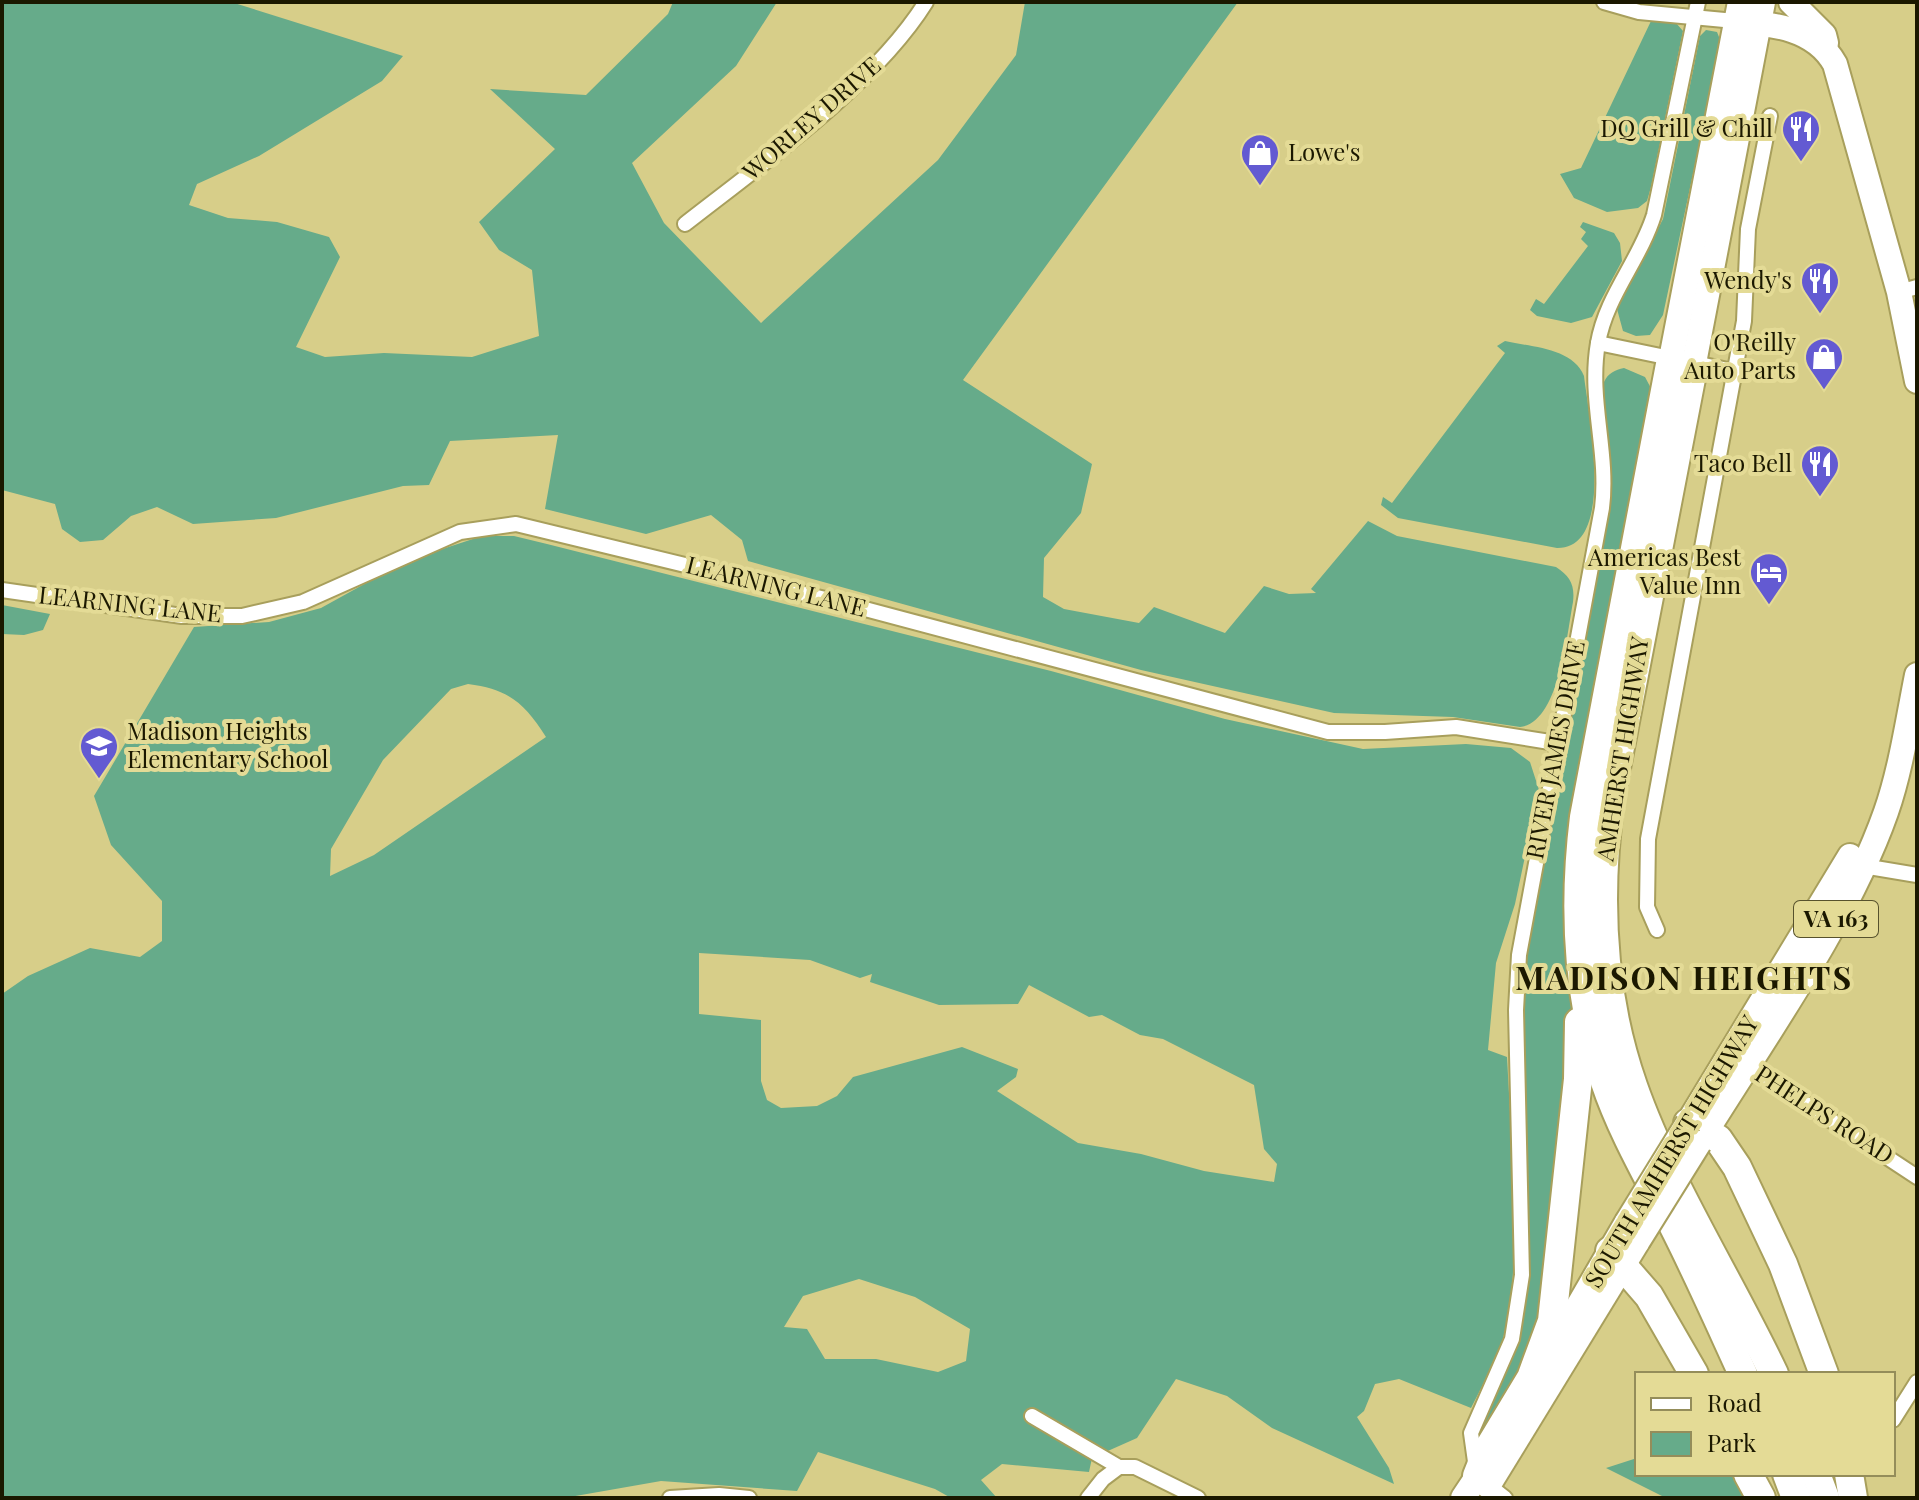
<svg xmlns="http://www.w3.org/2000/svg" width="1919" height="1500" font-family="'Playfair Display',serif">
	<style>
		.green { fill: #66ab8a; fill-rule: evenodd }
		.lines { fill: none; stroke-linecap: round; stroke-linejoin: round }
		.minor-casing { stroke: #a89f5c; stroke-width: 18 }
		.primary-casing { stroke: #a89f5c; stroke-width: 28 }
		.motorway-casing { stroke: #a89f5c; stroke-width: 32 }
		.minor { stroke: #fff; stroke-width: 14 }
		.primary { stroke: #fff; stroke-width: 24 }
		.motorway { stroke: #fff; stroke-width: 28 }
		.primary-bridge-casing { stroke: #a89f5c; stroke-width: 28; stroke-linecap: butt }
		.primary-bridge { stroke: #fff; stroke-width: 24 }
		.labels { text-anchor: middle; stroke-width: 8; stroke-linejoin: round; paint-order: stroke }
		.shield { fill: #e4db96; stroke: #57522d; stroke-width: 2 }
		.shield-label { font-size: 22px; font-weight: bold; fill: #1b1800 }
		.street-label { font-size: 24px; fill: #1b1800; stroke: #e4db96 }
		.poi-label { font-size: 24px; fill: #1b1800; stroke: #e4db96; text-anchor: end }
		.district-label { font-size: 32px; font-weight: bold; letter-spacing: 2px; fill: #1b1800; stroke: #e4db96 }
	</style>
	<rect width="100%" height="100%" fill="#d7ce89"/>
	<!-- green -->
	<g class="green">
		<path d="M 2,2 L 231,2 L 403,56 L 382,81 L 259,156 L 197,184 L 189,205 L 228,218 L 277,222 L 329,237 L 340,257 L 296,347 L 325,357 L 384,353 L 472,357 L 539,336 L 532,270 L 499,250 L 479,222 L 555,149 L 490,89 L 586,95 L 668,14 L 673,2 L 777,2 L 736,66 L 632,163 L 664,223 L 761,323 L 938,160 L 1016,55 L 1025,2 L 1238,2 L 963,380 L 1092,464 L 1081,513 L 1044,558 L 1043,597 L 1064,609 L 1139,623 L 1154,607 L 1225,633 L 1264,586 L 1289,594 L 1316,593 L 1311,589 L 1368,521 L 1397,536 L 1556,567 C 1570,576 1575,585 1573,602 C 1567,634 1559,723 1520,727 L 1453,717 L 1334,713 L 1141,670 L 748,561 L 742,540 L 711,515 L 646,534 L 545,509 L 558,435 L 450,441 L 429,485 L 403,486 L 276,518 L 193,524 L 157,507 L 131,516 L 103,540 L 80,542 L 62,529 L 55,504 L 2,490 Z"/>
		<path d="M 1658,20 L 1676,23 L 1683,31 L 1651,187 L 1647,201 L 1638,208 L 1607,212 L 1574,198 L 1560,174 L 1581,168 L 1651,21 Z"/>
		<path d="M 1706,30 L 1717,32 L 1721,42 L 1663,315 L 1650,335 L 1636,336 L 1623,331 L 1617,309 L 1663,219 L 1700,36 Z"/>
		<path d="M 1583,222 L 1614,233 L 1620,243 L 1622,261 L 1592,317 L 1571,323 L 1537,316 L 1530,310 L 1536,299 L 1544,304 L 1588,246 L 1581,239 L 1586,232 L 1580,227 Z"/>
		<path d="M 1505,341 C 1531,347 1573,348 1584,376 C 1588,412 1617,549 1557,548 L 1398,518 L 1381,505 L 1383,497 L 1392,503 L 1505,353 L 1497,346 Z"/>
		<path d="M 1624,368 L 1645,377 L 1653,392 L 1572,801 L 1563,894 L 1574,1051 L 1535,1352 L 1480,1438 L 1481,1422 L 1513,1352 L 1525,1304 L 1529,1219 L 1522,1077 L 1523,965 L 1611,489 C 1613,466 1598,395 1604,382 C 1608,373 1615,370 1624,368 Z"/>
		<path d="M 482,536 L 514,536 L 547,544 L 1051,671 L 1225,719 L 1363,749 L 1466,744 L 1511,748 L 1530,762 L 1539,790 L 1515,904 L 1496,963 L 1488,1050 L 1507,1057 L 1516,1221 L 1511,1306 L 1500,1351 L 1471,1408 L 1399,1379 L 1375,1384 L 1364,1411 L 1357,1417 L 1389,1468 L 1394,1484 L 1272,1428 L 1227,1396 L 1176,1379 L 1137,1438 L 1092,1458 L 1089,1472 L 1002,1464 L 981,1480 L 997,1498 L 951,1498 L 935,1489 L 818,1452 L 797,1491 L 661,1481 L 564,1498 L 2,1498 L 2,994 L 28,976 L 90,948 L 140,957 L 162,941 L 162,901 L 111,845 L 94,796 L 194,627 L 269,622 L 321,608 L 406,561 ZM 468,684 C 509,689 525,704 546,737 L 374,855 L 330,876 L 331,849 L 383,760 L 451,689 ZM 699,953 L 810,960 L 860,978 L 872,974 L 870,982 L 939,1005 L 1018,1004 L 1029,985 L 1089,1017 L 1102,1015 L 1140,1035 L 1163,1039 L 1254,1085 L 1264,1149 L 1277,1164 L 1274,1182 L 1204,1171 L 1141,1154 L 1078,1143 L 997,1091 L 1016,1077 L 1018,1069 L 962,1047 L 853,1077 L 837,1096 L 817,1106 L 781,1108 L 767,1100 L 761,1081 L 761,1020 L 699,1014 ZM 859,1279 L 915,1297 L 970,1329 L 966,1361 L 938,1372 L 876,1359 L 825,1359 L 807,1329 L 784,1327 L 803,1296 Z"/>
		<path d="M 2,605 L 50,614 L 43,630 L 24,635 L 2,634 Z"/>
		<path d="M 1637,1458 L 1637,1474 L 1734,1474 L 1747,1498 L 1666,1498 L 1606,1468 Z"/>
	</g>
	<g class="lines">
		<defs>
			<g id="minor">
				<path d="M 1604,2 L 1639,12 L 1735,21"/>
				<path d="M 685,224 C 763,163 875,84 926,2"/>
				<path d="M 1899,292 L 1917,287"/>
				<path d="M 1598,343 L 1733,371"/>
				<path d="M 2,590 L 182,616 L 242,616 L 303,602 L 460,532 L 516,524 L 850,605 L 1328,732 L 1385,732 L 1456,727 L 1556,743"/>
				<path d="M 1863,866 L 1917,875"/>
				<path d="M 1657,930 L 1647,907 L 1648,839 L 1744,321 L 1748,229 L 1770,116"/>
				<path d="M 1744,1063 L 1917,1177"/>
				<path d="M 1032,1416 L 1119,1467 L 1135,1467 L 1198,1498"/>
				<path d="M 1893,1420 L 1917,1382"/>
				<path d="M 670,1498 L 719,1495 L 749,1498"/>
				<path d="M 1088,1498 L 1103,1479 L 1119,1467"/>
				<path d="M 1505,1498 L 1477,1476 L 1471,1433 L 1512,1339 L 1522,1275 L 1516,1010 L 1519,955 L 1602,508 C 1609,452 1588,400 1598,343 C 1606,296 1640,260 1654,215 L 1698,2"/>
			</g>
			<g id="primary">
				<path d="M 1791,2 L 1824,35 L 1826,43"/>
				<path d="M 1735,21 C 1773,24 1815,28 1835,64 L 1899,292 L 1917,381"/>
				<path d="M 1671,359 L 1740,2"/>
				<path d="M 1694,363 L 1763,2"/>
				<path d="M 1688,1123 L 1850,856"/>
				<path d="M 1699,1143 C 1761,1042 1847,923 1886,812 C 1901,769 1908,720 1917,675"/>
				<path d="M 1548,1358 L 1627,1222"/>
				<path d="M 1488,1486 L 1638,1241"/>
				<path d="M 1463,1498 L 1487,1462"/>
			</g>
			<g id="motorway">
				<path d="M 1671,359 L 1584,817 C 1573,906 1577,996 1605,1082 C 1622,1132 1649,1178 1673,1225 C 1698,1274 1720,1324 1743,1374"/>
				<path d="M 1694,363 L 1610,799 C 1597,896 1600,992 1633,1086 C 1666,1181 1730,1281 1774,1374"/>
				<path d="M 1688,1123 L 1718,1139 L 1737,1167 L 1783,1264 L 1824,1374"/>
				<path d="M 1610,1251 L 1649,1296 L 1694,1374"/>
				<path d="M 1748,1474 L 1761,1498"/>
				<path d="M 1787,1474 L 1796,1498"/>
				<path d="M 1816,1474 L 1825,1498"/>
				<path d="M 1849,1474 L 1853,1498"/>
				<path d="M 1477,1476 L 1487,1451 L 1531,1378 L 1552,1321 L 1578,1079 L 1579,1022"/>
			</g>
		</defs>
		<!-- minor casing -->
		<use href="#minor" class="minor-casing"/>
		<!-- primary casing -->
		<use href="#primary" class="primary-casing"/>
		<!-- motorway casing -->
		<use href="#motorway" class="motorway-casing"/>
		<!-- minor -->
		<use href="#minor" class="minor"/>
		<!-- primary -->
		<use href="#primary" class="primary"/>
		<!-- motorway -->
		<use href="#motorway" class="motorway"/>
		<defs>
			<g id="primary-bridge">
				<path d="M 1627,1222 L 1688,1123"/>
				<path d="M 1638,1241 L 1699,1143"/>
			</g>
		</defs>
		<!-- primary-bridge casing -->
		<use href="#primary-bridge" class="primary-bridge-casing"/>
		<!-- primary-bridge -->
		<use href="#primary-bridge" class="primary-bridge"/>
	</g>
	<!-- icons -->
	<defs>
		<symbol id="restaurant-pin" viewBox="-11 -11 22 30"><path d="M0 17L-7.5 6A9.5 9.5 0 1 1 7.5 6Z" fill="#635ad2" stroke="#e4db96"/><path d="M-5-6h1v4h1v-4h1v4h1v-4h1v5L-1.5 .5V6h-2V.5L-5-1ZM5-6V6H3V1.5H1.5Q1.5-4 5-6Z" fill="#fff"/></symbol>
		<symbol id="shop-pin" viewBox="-11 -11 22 30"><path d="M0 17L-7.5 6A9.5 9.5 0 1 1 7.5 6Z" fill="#635ad2" stroke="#e4db96"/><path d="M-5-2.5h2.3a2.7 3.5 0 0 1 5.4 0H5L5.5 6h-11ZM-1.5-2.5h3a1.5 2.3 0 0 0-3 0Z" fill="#fff"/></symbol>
		<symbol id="hotel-pin" viewBox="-11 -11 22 30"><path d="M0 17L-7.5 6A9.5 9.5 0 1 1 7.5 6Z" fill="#635ad2" stroke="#e4db96"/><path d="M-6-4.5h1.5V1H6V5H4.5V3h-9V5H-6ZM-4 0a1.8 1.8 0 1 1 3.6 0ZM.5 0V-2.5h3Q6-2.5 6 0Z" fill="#fff"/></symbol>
		<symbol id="school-pin" viewBox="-11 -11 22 30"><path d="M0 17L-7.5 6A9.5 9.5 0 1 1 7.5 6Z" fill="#635ad2" stroke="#e4db96"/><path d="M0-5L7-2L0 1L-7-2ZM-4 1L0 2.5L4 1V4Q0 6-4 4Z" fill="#fff"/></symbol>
	</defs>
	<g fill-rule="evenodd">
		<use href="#restaurant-pin" x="1779" y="107" width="44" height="60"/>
		<use href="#shop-pin" x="1238" y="131" width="44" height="60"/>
		<use href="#restaurant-pin" x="1798" y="259" width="44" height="60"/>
		<use href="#shop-pin" x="1802" y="335" width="44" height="60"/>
		<use href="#restaurant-pin" x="1798" y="442" width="44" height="60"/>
		<use href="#hotel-pin" x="1747" y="550" width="44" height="60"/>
		<use href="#school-pin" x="77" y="724" width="44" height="60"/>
	</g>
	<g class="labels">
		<!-- shield labels -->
		<rect class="shield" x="1794" y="901" width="84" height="36" rx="6"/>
		<g class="shield-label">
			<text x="1836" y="927">VA 163</text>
		</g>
		<!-- street labels -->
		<g class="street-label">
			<text transform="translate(812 119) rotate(-41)" y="8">WORLEY DRIVE</text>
			<text transform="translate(776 587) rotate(14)" y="8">LEARNING LANE</text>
			<text transform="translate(130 605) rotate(6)" y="8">LEARNING LANE</text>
			<text transform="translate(1623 749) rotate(-81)" y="8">AMHERST HIGHWAY</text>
			<text transform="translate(1556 750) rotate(-79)" y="8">RIVER JAMES DRIVE</text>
			<text transform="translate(1824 1115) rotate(33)" y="8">PHELPS ROAD</text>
			<text transform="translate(1672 1152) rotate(-59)" y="8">SOUTH AMHERST HIGHWAY</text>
		</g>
		<!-- poi labels -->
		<g class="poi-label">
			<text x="1773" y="137">DQ Grill &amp; Chill</text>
			<text x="1288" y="161" text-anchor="start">Lowe's</text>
			<text x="1792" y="289">Wendy's</text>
			<text x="1796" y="351">O'Reilly<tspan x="1796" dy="28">Auto Parts</tspan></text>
			<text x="1792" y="472">Taco Bell</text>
			<text x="1741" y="566">Americas Best<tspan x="1741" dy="28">Value Inn</tspan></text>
			<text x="127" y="740" text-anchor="start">Madison Heights<tspan x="127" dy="28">Elementary School</tspan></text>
		</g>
		<!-- district labels -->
		<g class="district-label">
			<text x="1684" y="990">MADISON HEIGHTS</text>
		</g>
	</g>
	<!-- border -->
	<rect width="1919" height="1500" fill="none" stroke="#1b1800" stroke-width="8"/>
	<!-- legend -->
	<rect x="1635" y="1372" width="260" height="104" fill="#e4db96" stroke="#948d5a" stroke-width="2"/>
	<rect x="1651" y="1398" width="40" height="12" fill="#ffffff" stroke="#948d5a" stroke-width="2"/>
	<text x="1707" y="1412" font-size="24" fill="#1b1800">Road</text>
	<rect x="1651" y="1432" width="40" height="24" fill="#66ab8a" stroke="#948d5a" stroke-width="2"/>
	<text x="1707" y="1452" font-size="24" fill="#1b1800">Park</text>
</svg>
